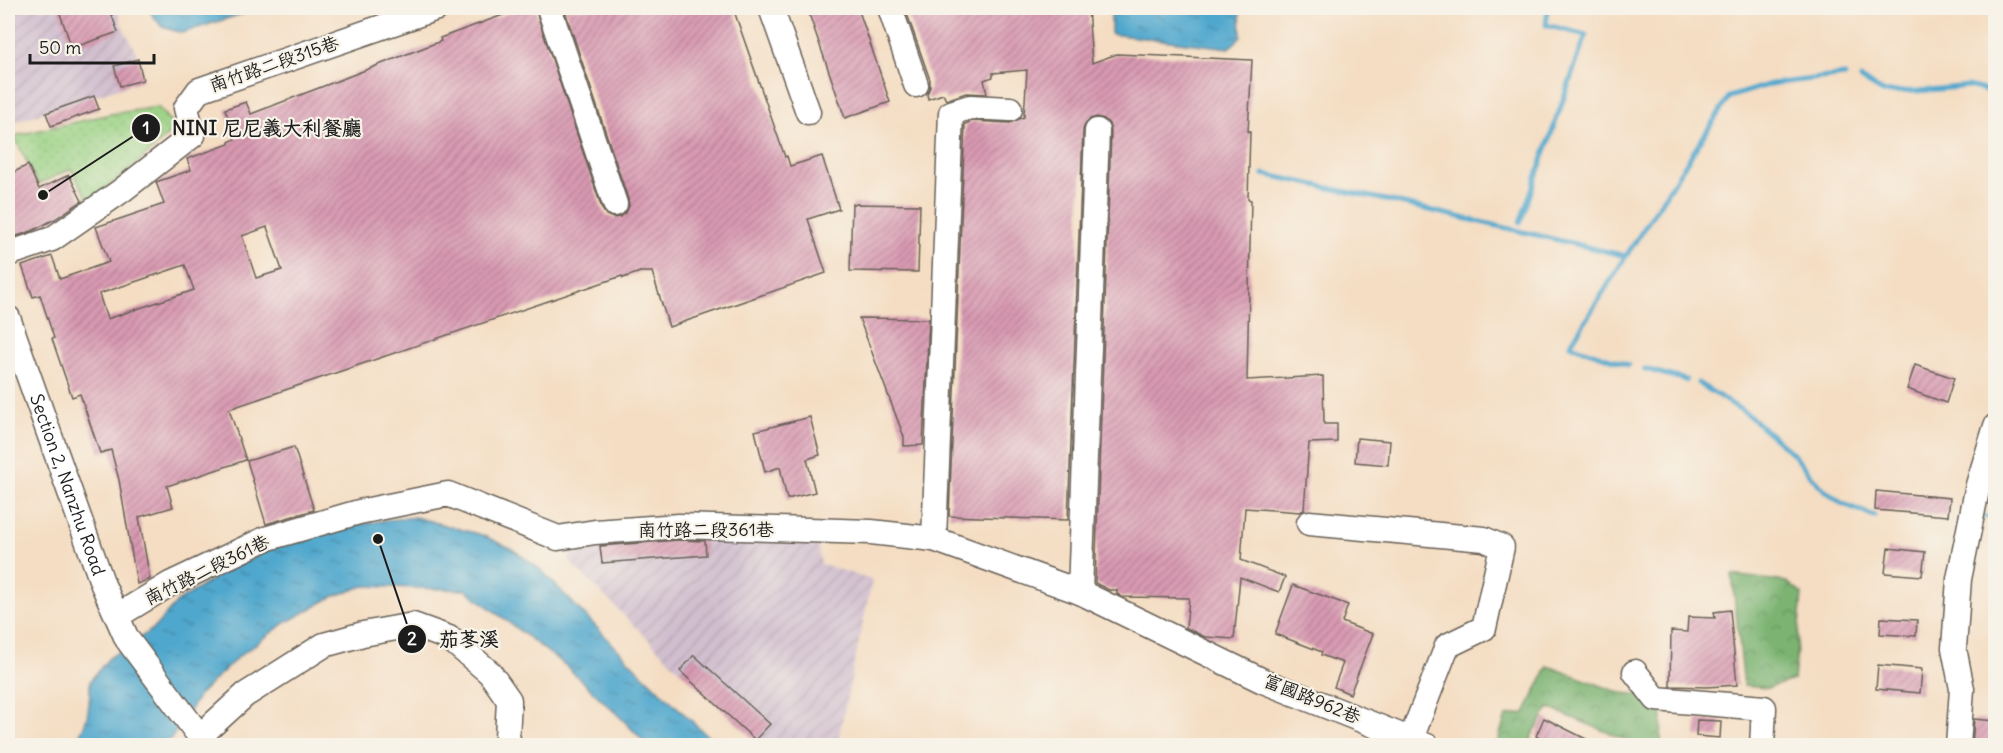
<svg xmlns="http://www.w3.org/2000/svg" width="2003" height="753" font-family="Delius,'LXGW WenKai TC',sans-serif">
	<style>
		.industrial { fill: url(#industrial-furrows) }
		.grass { fill: url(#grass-dots); stroke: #5b7650; stroke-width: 1.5 }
		.forest { fill: url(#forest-crowns); stroke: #4c6847; stroke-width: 1.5 }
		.water { fill: url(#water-ripples); stroke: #366274; stroke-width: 1.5 }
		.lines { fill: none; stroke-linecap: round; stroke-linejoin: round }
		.stream { stroke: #50a7cd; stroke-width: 5 }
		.building { fill: url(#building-hatch); fill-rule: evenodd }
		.minor-casing { stroke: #686056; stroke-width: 27 }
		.minor { stroke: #fff; stroke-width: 24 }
		.labels { text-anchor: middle; stroke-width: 4.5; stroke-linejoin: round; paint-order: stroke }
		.street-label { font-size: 18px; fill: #1c1c1c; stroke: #f7f3e8 }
		.leader { fill: none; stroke: #1c1c1c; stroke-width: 2 }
		.callout-dot { fill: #1c1c1c; stroke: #f7f3e8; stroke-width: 2 }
		.mark-label { font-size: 18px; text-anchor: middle; font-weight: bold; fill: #fff }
		.callout-label { font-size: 20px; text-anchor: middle; font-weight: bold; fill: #1c1c1c; stroke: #f7f3e8; stroke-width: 4.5; stroke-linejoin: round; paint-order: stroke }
	</style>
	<defs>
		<pattern id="industrial-furrows" width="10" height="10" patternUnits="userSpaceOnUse" patternTransform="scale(1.5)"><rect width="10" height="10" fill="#d0bdce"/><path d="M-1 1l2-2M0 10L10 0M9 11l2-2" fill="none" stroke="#b2a2b0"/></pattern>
		<pattern id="grass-dots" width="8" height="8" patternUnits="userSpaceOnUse" patternTransform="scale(1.5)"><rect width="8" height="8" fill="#9ad184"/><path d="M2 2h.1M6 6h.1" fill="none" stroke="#84b371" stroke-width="1.8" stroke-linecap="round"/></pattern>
		<pattern id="forest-crowns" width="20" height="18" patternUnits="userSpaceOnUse" patternTransform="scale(1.5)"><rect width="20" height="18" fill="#7bb372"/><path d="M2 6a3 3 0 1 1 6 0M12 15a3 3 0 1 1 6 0" fill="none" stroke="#64915d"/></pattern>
		<pattern id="water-ripples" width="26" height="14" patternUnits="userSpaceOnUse" patternTransform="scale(1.5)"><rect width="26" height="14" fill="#50a7cd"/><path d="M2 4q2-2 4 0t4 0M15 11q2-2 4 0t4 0" fill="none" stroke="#4287a6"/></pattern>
		<pattern id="building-hatch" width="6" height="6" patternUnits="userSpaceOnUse" patternTransform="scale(1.5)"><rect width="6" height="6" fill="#d99ab2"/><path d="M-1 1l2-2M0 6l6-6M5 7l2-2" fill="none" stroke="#af7d90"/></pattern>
	</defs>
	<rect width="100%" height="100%" fill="#f7f3e8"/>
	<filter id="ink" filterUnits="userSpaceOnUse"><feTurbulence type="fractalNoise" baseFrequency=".0167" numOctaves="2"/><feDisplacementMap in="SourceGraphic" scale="12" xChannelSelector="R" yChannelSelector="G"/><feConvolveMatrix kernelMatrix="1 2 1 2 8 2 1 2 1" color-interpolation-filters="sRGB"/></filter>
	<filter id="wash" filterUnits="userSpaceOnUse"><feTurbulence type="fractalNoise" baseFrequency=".008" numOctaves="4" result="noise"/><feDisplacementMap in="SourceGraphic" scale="24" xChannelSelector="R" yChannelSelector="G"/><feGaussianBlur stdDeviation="1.35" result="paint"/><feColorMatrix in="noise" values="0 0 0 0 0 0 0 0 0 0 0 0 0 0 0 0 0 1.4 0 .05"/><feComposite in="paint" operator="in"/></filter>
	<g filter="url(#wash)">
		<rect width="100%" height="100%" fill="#f4ddc2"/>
		<!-- industrial -->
		<g class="industrial">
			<path d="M 8,8 L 117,8 L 123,28 L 135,49 L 143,80 L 8,124 Z"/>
			<path d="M 705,537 L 817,539 L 821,564 L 872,580 L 837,745 L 760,745 L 680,671 L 568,560 L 575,546 Z"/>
		</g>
		<!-- grass -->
		<path class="grass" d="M 158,107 L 175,128 L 138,163 L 89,201 L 71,169 L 38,184 L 14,136 L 111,114 Z"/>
		<!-- forest -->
		<g class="forest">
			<path d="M 1732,575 L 1787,582 L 1802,594 L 1794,680 L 1768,688 L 1744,686 Z"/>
			<path d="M 1548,666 L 1621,693 L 1646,695 L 1662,711 L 1661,745 L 1638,745 L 1549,708 L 1532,735 L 1530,745 L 1496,746 L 1506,716 L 1525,713 Z"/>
		</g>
		<!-- water -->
		<g class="water">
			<path d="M 147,8 L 261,8 L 182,33 L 162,27 Z"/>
			<path d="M 1111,8 L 1240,8 L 1241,37 L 1229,48 L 1111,34 Z"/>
			<path d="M 415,517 L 482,535 L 512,549 L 541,570 L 637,669 L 717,745 L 647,745 L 623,720 L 566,666 L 466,590 L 364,586 L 332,597 L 285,623 L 238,657 L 200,694 L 171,739 L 160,745 L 71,746 C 89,727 90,705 90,681 L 109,658 L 153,629 L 177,602 L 218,576 L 276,546 L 323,531 L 379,521 Z"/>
		</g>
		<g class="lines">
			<!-- stream -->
			<g class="stream">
				<path d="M 1861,79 L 1883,92 L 1919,91 L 1968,86 L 1996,93"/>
				<path d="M 1263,174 L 1391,201 L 1626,256 L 1729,97 L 1771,84 L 1845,75"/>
				<path d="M 1520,223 L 1586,35 L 1546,25 L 1548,8"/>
				<path d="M 1626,256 L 1570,345 L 1628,365"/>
				<path d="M 1645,369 L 1686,380"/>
				<path d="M 1698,383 L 1746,413 L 1793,454 L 1818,484 L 1841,503 L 1874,516"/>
				<path d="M 1980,516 L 1996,518"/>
			</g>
		</g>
		<g id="blocks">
			<!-- building -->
			<g class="building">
				<path d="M 58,8 L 109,8 L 118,32 L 72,48 Z"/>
				<path d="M 522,8 L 535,8 L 602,209 L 606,215 L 613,218 L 620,217 L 626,213 L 629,206 L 628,199 L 564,8 L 733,8 L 785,157 L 787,156 L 790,166 L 822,156 L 839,209 L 808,219 L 826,273 L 669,327 L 652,272 L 640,272 L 623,278 L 622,276 L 229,409 L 246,460 L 167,486 L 173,507 L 139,517 L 150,579 L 137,584 L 119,480 L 111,450 L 100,453 L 80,394 L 72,397 L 52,339 L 54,338 L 40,295 L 33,297 L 22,266 L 52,256 L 60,279 L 109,262 L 96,227 L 164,204 L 156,182 L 191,170 L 187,159 L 229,144 L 229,142 L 235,139 L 225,109 L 246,102 L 251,114 L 441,41 L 440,38 ZM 267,227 L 282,270 L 256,278 L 242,236 ZM 185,265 L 194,290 L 107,319 L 99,294 Z"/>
				<path d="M 807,8 L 858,8 L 890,102 L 845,118 Z"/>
				<path d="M 905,8 L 1013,8 L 1013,9 L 1026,8 L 1088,8 L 1092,63 L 1117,54 L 1252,60 L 1248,132 L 1250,132 L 1248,199 L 1251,200 L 1247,380 L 1323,376 L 1324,424 L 1337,424 L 1337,442 L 1309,443 L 1304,510 L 1300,512 L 1245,508 L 1241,560 L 1285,577 L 1279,592 L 1240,577 L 1234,639 L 1205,637 L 1186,628 L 1189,598 L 1122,597 L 1117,594 L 1117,590 L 1109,590 L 1095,583 L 1111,132 L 1109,124 L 1104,119 L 1097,117 L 1090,119 L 1085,124 L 1083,130 L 1068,520 L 949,516 L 965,124 L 972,121 L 1010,123 L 1024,117 L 1027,70 L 993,73 L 993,77 L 984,80 L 987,94 L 966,93 L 946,100 L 943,94 L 928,99 L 927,94 L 930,87 L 930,80 Z"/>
				<path d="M 138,59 L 143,80 L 120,86 L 114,66 Z"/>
				<path d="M 94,96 L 99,109 L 51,126 L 46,113 Z"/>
				<path d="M 28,165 L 39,189 L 69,175 L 82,201 L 55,219 L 32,231 L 8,239 L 8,175 Z"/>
				<path d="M 852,204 L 920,205 L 918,272 L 850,271 Z"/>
				<path d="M 859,318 L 929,319 L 923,445 L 904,446 L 904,437 Z"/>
				<path d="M 1915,365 L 1954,378 L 1946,403 L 1907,389 Z"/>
				<path d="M 810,417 L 820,455 L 807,459 L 815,492 L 787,499 L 780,467 L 765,472 L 755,431 Z"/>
				<path d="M 1357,438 L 1390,441 L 1388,465 L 1355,462 Z"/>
				<path d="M 294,447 L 314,510 L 266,524 L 247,461 Z"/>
				<path d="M 1876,491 L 1950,498 L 1948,516 L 1875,510 Z"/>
				<path d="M 679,540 L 705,541 L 706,555 L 602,563 L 600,546 Z"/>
				<path d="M 1888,548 L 1925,552 L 1922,576 L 1885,573 Z"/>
				<path d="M 1293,585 L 1348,605 L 1342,622 L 1373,634 L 1350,694 L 1334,687 L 1343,663 L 1321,655 L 1322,652 L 1275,634 Z"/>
				<path d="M 1730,610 L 1737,685 L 1707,687 L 1670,686 L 1671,631 L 1687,632 L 1688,617 L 1715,618 L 1714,612 Z"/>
				<path d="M 1881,618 L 1917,620 L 1916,636 L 1880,634 Z"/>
				<path d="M 694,655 L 770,724 L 755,740 L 680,671 Z"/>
				<path d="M 1878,665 L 1922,669 L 1920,693 L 1876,689 Z"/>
				<path d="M 1544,718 L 1600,746 L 1538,746 L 1541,739 L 1536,736 Z"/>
				<path d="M 1974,719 L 1995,721 L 1995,746 L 1972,746 Z"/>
				<path d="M 1697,720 L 1721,721 L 1720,738 L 1696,736 Z"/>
			</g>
		</g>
	</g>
	<g filter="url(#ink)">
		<use href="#blocks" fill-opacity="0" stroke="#686056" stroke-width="1.5"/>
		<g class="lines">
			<defs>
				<g id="minor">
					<path d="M 549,8 L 615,204"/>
					<path d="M 771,8 L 808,112"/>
					<path d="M 890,8 L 916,85"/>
					<path d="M 8,254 L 52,239 L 121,191 L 193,135 L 186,108 L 199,90 L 437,8"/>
					<path id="s1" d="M 8,318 L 103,585 L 127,639 L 207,746"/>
					<path d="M 1309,523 L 1484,539 L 1502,547 L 1484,628 L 1447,646 L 1411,739"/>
					<path d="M 934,539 L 951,113 L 970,107 L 1010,109"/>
					<path d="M 1080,592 L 1097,131"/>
					<path d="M 117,616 L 170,584 L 265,539 L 359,512 L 448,494 L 558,538 L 595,532 L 679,526 L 871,532 L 934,539 L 1080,592 L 1263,681 L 1427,746"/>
					<path d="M 1635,672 L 1656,699 L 1764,708 L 1762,746"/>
					<path d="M 200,736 L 245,695 L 324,645 L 363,634 L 413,625 L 449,638 L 490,673 L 509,700 L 507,738 L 511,746"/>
					<path d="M 1958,746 L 1962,689 L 1954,648 L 1959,579 L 1978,485 L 1996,426"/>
				</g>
			</defs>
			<!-- minor casing -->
			<use href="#minor" class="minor-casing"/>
			<!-- minor -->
			<use href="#minor" class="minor"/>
		</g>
	</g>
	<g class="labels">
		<!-- street labels -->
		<g class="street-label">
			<text transform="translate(274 64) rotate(-19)" y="6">南竹路二段315巷</text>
			<text dy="6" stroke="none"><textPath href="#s1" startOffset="177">Section 2, Nanzhu Road</textPath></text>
			<text x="706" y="536">南竹路二段361巷</text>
			<text transform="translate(207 570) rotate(-26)" y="6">南竹路二段361巷</text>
			<text transform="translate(1312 699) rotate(22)" y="6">富國路962巷</text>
		</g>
	</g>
	<!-- callouts -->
	<path class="leader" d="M43 195L146 128M378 539L412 639"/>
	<g class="callout-dot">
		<circle cx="43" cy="195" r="6"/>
		<circle cx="378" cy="539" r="6"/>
		<circle cx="146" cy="128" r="15"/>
		<circle cx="412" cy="639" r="15"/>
	</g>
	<g class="mark-label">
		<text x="146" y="134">1</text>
		<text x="412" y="645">2</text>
	</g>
	<g class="callout-label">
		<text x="267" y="135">NINI 尼尼義大利餐廳</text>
		<text x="469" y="646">茄苳溪</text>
	</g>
	<!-- margin -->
	<rect width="2003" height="753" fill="none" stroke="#f7f3e8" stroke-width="30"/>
	<!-- scale -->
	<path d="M30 54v9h124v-9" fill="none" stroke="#1c1c1c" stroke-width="3"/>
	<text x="39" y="54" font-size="18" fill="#1c1c1c" stroke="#f7f3e8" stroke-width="4.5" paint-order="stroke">50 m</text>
</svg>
